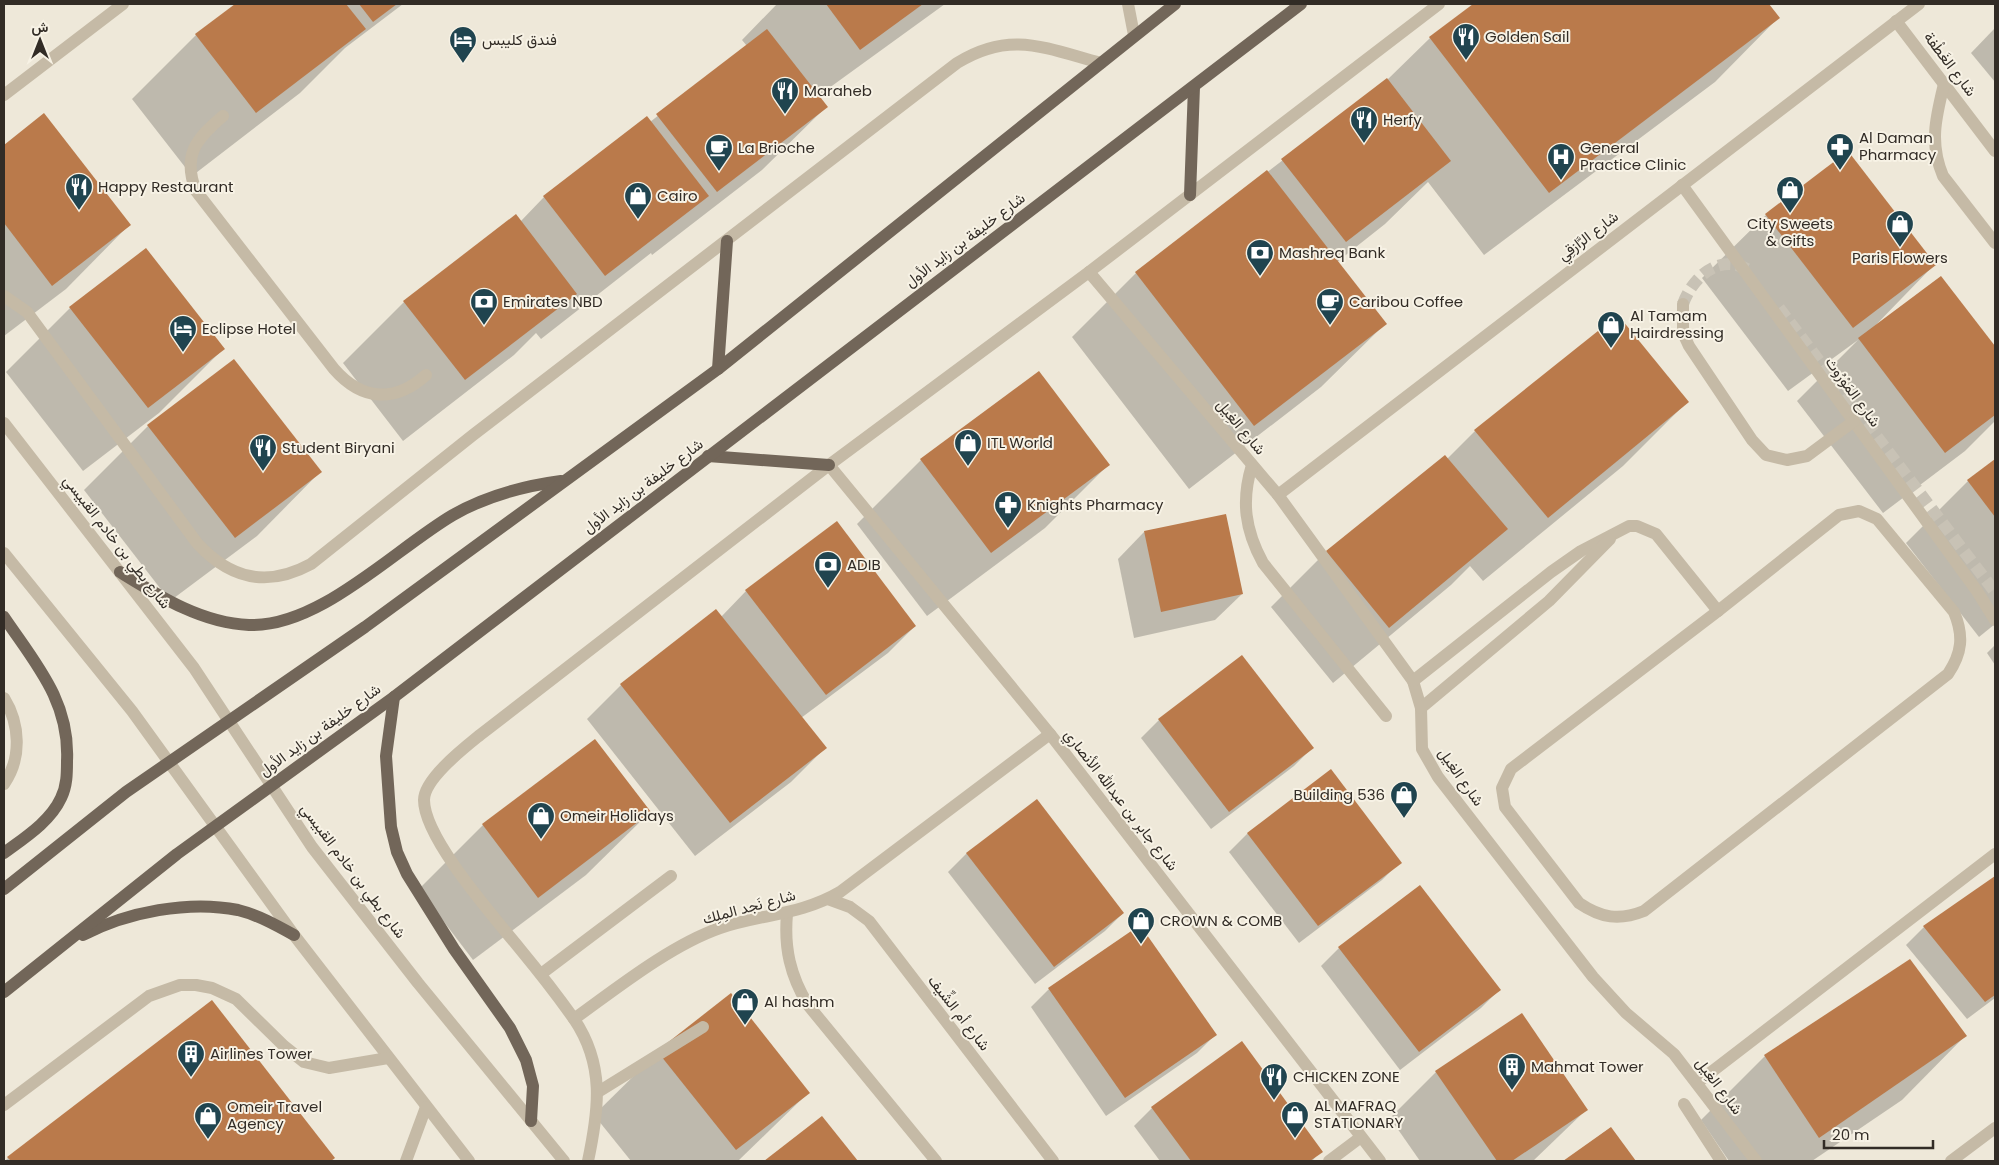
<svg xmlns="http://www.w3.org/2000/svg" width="1999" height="1165" font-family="Poppins,Vazirmatn,sans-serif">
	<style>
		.shadow { fill: #0003 }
		.building { fill: #ba7a4b }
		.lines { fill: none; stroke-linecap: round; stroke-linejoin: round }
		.minor-tunnel { stroke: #c8c2b5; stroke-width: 12; stroke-dasharray: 12 6; stroke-linecap: butt }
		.minor { stroke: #c5baa6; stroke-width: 12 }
		.major { stroke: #726659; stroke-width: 12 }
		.labels { text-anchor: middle; stroke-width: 4; stroke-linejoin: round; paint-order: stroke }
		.poi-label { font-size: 15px; fill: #322c26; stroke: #f7f2e5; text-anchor: start }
		.street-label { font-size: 15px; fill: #322c26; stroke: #f7f2e5 }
	</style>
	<rect width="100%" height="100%" fill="#eee8d9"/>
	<!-- shadow -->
	<g class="shadow">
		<path d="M 237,4 L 403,4 L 345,48 L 300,93 L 192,176 L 132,99 L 196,35 Z"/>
		<path d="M 777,4 L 945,4 L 818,96 L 826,107 L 762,170 L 652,255 L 651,253 L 541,339 L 536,333 L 514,355 L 403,441 L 343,363 L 404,302 L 520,222 L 544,197 L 650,122 L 747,46 L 742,40 Z"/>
		<path d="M 1475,4 L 1768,4 L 1778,18 L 1715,82 L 1484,255 L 1428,182 L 1385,224 L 1337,262 L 1385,324 L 1321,387 L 1189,489 L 1072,337 L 1136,273 L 1387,80 L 1430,38 Z"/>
		<path d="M 1995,28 L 1995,82 L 1971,53 Z"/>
		<path d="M 44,115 L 129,225 L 66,289 L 4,336 L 4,146 Z"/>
		<path d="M 1766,215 L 1934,265 L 1871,330 L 1941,278 L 1995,349 L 1995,421 L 1965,451 L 1883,513 L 1797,401 L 1858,340 L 1788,391 L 1702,278 Z"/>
		<path d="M 70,308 L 223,349 L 159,413 L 83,471 L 6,372 Z"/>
		<path d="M 1618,317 L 1687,402 L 1623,466 L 1483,581 L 1470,566 L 1451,585 L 1333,683 L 1271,607 L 1327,551 L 1447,459 L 1475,431 Z"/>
		<path d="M 148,426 L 320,472 L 257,536 L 170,601 L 84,490 Z"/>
		<path d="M 921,460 L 1108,465 L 1045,528 L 927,616 L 857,524 Z"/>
		<path d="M 1995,461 L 1995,624 L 1979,637 L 1906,543 L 1968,481 Z"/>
		<path d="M 1144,532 L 1242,594 L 1215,620 L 1134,638 L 1118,559 Z"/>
		<path d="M 746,591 L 915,626 L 888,653 L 801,718 L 825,748 L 791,782 L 695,856 L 587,719 L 621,685 L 716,610 L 721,617 Z"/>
		<path d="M 1995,645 L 1995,665 L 1987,653 Z"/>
		<path d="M 1159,720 L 1312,748 L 1294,766 L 1211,829 L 1141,738 Z"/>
		<path d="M 595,740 L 650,812 L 586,875 L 473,960 L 419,889 L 483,825 Z"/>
		<path d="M 1330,771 L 1400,862 L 1382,880 L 1299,943 L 1229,852 L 1247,834 Z"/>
		<path d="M 1037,801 L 1123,913 L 1105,931 L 1035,984 L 948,872 L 966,854 Z"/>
		<path d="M 1995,878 L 1995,998 L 1967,1019 L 1906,945 L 1924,927 Z"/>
		<path d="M 1140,927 L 1215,1035 L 1197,1053 L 1106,1116 L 1031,1007 L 1049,989 Z"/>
		<path d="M 1339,948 L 1499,990 L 1481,1008 L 1400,1070 L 1321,966 Z"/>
		<path d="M 1910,961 L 1965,1036 L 1902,1100 L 1812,1161 L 1729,1161 L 1701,1120 L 1765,1056 Z"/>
		<path d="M 658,1052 L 808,1093 L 738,1161 L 631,1161 L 594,1115 Z"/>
		<path d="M 1436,1072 L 1586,1110 L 1533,1161 L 1420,1161 L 1390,1118 Z"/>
		<path d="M 1152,1108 L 1321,1151 L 1312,1161 L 1160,1161 L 1134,1126 Z"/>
		<path d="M 822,1118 L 857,1161 L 766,1161 Z"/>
		<path d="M 1610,1128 L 1634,1161 L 1565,1161 Z"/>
		<path d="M 8,1158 L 333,1158 L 330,1161 L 5,1161 Z"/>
	</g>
	<!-- building -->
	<g class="building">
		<path d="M 235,4 L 346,4 L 366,29 L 256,113 L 195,34 Z"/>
		<path d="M 359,4 L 397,4 L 373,22 Z"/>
		<path d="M 826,4 L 923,4 L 860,50 Z"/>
		<path d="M 1473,4 L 1769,4 L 1780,18 L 1549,193 L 1429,37 Z"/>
		<path d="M 767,29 L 828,107 L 717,192 L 656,114 Z"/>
		<path d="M 1387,78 L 1451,161 L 1346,242 L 1281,159 Z"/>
		<path d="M 44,113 L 131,225 L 52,286 L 4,223 L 4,145 Z"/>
		<path d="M 647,116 L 709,196 L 605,276 L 543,196 Z"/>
		<path d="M 1848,151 L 1936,265 L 1853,328 L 1765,214 Z"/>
		<path d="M 1267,170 L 1387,324 L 1254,426 L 1135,272 Z"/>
		<path d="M 516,214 L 577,294 L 465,380 L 403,301 Z"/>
		<path d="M 146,248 L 225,349 L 148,408 L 69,307 Z"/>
		<path d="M 1941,276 L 1995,346 L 1995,415 L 1945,453 L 1858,338 Z"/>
		<path d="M 1618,315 L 1689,402 L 1548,518 L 1474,430 Z"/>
		<path d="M 234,359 L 322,472 L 235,538 L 147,425 Z"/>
		<path d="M 1039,371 L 1110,465 L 991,553 L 920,459 Z"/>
		<path d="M 1445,455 L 1508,529 L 1389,628 L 1326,551 Z"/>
		<path d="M 1995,459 L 1995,517 L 1967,480 Z"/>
		<path d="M 1226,514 L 1243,594 L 1161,612 L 1144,531 Z"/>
		<path d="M 837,521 L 916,626 L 826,695 L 745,590 Z"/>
		<path d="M 716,609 L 827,748 L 730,823 L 620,684 Z"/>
		<path d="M 1242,655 L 1314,748 L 1229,812 L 1158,719 Z"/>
		<path d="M 595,739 L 651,812 L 538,898 L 482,824 Z"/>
		<path d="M 1331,769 L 1402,863 L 1318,926 L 1247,833 Z"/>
		<path d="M 1037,799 L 1124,913 L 1054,967 L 966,853 Z"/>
		<path d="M 1995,876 L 1995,995 L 1985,1002 L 1923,926 Z"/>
		<path d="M 1420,885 L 1501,990 L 1419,1052 L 1338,947 Z"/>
		<path d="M 1140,925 L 1217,1035 L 1125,1098 L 1048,988 Z"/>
		<path d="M 1910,959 L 1967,1036 L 1819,1138 L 1764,1055 Z"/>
		<path d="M 731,993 L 810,1093 L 736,1150 L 657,1051 Z"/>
		<path d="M 212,1000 L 335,1158 L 331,1161 L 11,1161 L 7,1157 Z"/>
		<path d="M 1522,1013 L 1588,1110 L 1512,1161 L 1497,1161 L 1435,1071 Z"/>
		<path d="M 1242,1041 L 1323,1152 L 1310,1161 L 1191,1161 L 1151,1107 Z"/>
		<path d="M 822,1116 L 858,1161 L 764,1161 Z"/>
		<path d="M 1611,1127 L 1636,1161 L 1563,1161 Z"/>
	</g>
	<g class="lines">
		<!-- minor-tunnel -->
		<g class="minor-tunnel">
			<path d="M 1683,304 C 1692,278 1719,253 1747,269"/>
			<path d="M 1779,308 L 1995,592"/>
		</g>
		<!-- minor -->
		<g class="minor">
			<path d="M 1128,4 L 1134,35"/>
			<path d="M 1896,21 L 1995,151"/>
			<path d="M 1944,84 C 1936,117 1929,143 1943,176 L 1995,243"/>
			<path d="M 4,95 L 123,4"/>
			<path d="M 223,116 C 196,139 182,155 196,191 L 334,369 C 362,401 395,403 426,375"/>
			<path d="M 1682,185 L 1977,591 L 1995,620"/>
			<path d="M 1089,272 L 1278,495 L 1413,681 L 1421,708 L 1422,749 L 1438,777 L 1593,977 L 1626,1013 L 1674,1054 L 1756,1161"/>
			<path d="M 4,296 L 27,312 L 197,543 C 230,579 267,588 311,564 L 473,435 L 957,63 C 1010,30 1045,48 1101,63"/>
			<path d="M 1683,304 L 1683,333 L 1689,346 L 1752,440 L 1766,455 L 1787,460 L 1807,456 L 1854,421"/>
			<path d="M 4,423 L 194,668 L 312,847 L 418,983 L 564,1161"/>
			<path d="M 829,465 L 1050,734 L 1380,1161"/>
			<path d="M 1252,465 C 1241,501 1245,530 1263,563 L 1386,716"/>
			<path d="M 1278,495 L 1919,4"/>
			<path d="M 1859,511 L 1877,519 L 1954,612 C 1964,636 1962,653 1948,674 L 1644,911 C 1619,921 1601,918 1579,903 L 1505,807 L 1502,788 L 1511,769 L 1718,611 L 1839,515 Z"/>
			<path d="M 4,553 L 132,711 L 294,935 L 469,1161"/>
			<path d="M 1413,681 L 1551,572 L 1581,551 L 1629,526 L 1637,526 L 1656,534 L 1718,611"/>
			<path d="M 4,698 C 20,724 22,758 4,784"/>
			<path d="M 1421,708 L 1549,601 L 1610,539"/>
			<path d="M 828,899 L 850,907 L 869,921 L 1053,1161"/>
			<path d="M 787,914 C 784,948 790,975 808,1005 L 936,1161"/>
			<path d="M 541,974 L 671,876"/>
			<path d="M 574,1019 C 617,988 671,945 720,928 C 762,914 801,915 840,892 L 1050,734"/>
			<path d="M 1697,1083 L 1995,854"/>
			<path d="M 598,1092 L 703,1027"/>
			<path d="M 1684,1104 L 1721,1161"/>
			<path d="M 4,1105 L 149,996 L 180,985 L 196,985 L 212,988 L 236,999 L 284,1046 L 304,1062 L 329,1068 L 388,1058"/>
			<path d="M 406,1161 L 426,1107"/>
			<path d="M 588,1161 C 599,1109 605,1065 574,1019 C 557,995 539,972 520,949 C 496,919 424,839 424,800 C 424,779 464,748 480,735 L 829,465 L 1089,272 L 1439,4"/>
			<path d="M 1329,1161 L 1361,1137"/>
			<path d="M 1951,1161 L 1995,1128"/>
		</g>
		<!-- major -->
		<g class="major">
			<path d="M 1190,195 L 1194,87"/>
			<path d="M 718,369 L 727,241"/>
			<path d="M 708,456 L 829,465"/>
			<path d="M 120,572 C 159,596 201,623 249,625 C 319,628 395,549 453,515 C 486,496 524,486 561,481"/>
			<path d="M 4,617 C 35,663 70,701 67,761 C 67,773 67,786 61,798 C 50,822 24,838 4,853"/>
			<path d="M 394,697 L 386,756 L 391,827 L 397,852 L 407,874 L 454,949 L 510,1028 L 526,1060 L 533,1086 L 531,1121"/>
			<path d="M 4,889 L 126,792 L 365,627 L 718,369 L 1175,4"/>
			<path d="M 83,935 C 127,912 189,900 238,910 C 258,915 276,925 294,935"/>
			<path d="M 4,992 L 177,854 L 394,697 L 1301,4"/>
		</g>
	</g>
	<!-- icons -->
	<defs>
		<symbol id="restaurant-pin" viewBox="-11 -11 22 30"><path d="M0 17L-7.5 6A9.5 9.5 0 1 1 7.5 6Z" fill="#20444f" stroke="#f7f2e5"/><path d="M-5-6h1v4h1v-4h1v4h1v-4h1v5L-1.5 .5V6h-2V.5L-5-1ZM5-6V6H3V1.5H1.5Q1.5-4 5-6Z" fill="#fff"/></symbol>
		<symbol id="hotel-pin" viewBox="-11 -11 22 30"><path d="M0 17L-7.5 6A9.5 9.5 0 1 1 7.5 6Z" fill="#20444f" stroke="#f7f2e5"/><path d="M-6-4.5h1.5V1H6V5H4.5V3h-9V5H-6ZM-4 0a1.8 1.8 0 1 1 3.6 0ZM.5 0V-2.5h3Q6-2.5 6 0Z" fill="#fff"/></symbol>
		<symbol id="pharmacy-pin" viewBox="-11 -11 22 30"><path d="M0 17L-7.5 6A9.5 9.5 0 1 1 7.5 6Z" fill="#20444f" stroke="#f7f2e5"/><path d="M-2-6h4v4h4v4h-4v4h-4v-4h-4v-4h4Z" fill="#fff"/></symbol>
		<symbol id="cafe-pin" viewBox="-11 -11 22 30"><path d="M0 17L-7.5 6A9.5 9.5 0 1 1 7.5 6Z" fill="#20444f" stroke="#f7f2e5"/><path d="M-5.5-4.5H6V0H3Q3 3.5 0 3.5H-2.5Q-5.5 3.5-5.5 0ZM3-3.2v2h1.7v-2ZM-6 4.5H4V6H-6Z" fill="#fff"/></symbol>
		<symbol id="hospital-pin" viewBox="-11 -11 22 30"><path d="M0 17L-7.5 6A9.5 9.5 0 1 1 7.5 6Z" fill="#20444f" stroke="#f7f2e5"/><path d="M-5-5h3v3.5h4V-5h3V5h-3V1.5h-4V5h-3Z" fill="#fff"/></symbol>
		<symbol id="shop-pin" viewBox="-11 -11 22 30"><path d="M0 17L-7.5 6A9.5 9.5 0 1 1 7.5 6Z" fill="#20444f" stroke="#f7f2e5"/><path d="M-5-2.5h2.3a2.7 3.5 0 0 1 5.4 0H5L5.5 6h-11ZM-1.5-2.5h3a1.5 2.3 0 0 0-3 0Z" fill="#fff"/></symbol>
		<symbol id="bank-pin" viewBox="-11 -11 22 30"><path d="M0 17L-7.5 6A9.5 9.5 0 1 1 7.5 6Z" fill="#20444f" stroke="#f7f2e5"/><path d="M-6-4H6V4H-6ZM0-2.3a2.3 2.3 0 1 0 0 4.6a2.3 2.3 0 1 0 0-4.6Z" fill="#fff"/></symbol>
		<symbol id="building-pin" viewBox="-11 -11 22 30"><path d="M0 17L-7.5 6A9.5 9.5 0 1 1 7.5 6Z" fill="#20444f" stroke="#f7f2e5"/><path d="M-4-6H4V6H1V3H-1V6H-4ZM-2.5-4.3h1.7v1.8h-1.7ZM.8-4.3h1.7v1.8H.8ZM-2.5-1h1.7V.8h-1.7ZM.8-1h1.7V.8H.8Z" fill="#fff"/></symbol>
	</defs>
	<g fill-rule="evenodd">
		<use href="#restaurant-pin" x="1450" y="21" width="32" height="43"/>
		<use href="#hotel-pin" x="447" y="24" width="32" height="43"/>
		<use href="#restaurant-pin" x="769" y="75" width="32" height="43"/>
		<use href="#restaurant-pin" x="1348" y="104" width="32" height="43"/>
		<use href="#pharmacy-pin" x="1824" y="131" width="32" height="43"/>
		<use href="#cafe-pin" x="703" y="132" width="32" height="43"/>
		<use href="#hospital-pin" x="1545" y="141" width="32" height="43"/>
		<use href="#restaurant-pin" x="63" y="171" width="32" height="43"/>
		<use href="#shop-pin" x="1774" y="174" width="32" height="43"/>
		<use href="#shop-pin" x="622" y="180" width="32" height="43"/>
		<use href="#shop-pin" x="1884" y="208" width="32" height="43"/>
		<use href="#bank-pin" x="1244" y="237" width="32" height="43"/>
		<use href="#bank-pin" x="468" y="286" width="32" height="43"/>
		<use href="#cafe-pin" x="1314" y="286" width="32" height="43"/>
		<use href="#shop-pin" x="1595" y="309" width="32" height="43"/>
		<use href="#hotel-pin" x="167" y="313" width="32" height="43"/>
		<use href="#shop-pin" x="952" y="427" width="32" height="43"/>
		<use href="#restaurant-pin" x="247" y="432" width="32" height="43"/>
		<use href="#pharmacy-pin" x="992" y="489" width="32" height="43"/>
		<use href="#bank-pin" x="812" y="549" width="32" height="43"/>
		<use href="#shop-pin" x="1388" y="779" width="32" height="43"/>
		<use href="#shop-pin" x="525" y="800" width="32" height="43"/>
		<use href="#shop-pin" x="1125" y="905" width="32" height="43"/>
		<use href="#shop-pin" x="729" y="986" width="32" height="43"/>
		<use href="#building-pin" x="175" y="1038" width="32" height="43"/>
		<use href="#building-pin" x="1496" y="1051" width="32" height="43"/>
		<use href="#restaurant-pin" x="1258" y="1061" width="32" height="43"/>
		<use href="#shop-pin" x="1279" y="1099" width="32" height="43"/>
		<use href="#shop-pin" x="192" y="1100" width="32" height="43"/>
	</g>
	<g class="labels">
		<!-- poi labels -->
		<g class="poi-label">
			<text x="1485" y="42">Golden Sail</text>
			<text x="482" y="45">فندق كليبس</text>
			<text x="804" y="96">Maraheb</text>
			<text x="1383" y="125">Herfy</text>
			<text x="1859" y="143">Al Daman<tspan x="1859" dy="17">Pharmacy</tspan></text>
			<text x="738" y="153">La Brioche</text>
			<text x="1580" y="153">General<tspan x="1580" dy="17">Practice Clinic</tspan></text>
			<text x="98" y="192">Happy Restaurant</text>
			<text x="657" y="201">Cairo</text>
			<text x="1790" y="229" text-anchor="middle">City Sweets<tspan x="1790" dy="17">&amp; Gifts</tspan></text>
			<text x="1279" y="258">Mashreq Bank</text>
			<text x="1900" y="263" text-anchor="middle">Paris Flowers</text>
			<text x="503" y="307">Emirates NBD</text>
			<text x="1349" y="307">Caribou Coffee</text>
			<text x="1630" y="321">Al Tamam<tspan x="1630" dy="17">Hairdressing</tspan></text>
			<text x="202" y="334">Eclipse Hotel</text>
			<text x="987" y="448">ITL World</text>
			<text x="282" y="453">Student Biryani</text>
			<text x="1027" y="510">Knights Pharmacy</text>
			<text x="847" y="570">ADIB</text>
			<text x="1385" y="800" text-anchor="end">Building 536</text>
			<text x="560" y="821">Omeir Holidays</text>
			<text x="1160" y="926">CROWN &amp; COMB</text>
			<text x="764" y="1007">Al hashm</text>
			<text x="210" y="1059">Airlines Tower</text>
			<text x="1531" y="1072">Mahmat Tower</text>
			<text x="1293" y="1082">CHICKEN ZONE</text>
			<text x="1314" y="1111">AL MAFRAQ<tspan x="1314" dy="17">STATIONARY</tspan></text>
			<text x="227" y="1112">Omeir Travel<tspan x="227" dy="17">Agency</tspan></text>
		</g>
		<!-- street labels -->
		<g class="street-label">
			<text transform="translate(1950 64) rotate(53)" y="5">شارع الغَطْفة</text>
			<text transform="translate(1588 236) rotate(-37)" y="5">شارع الرَّازقِي</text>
			<text transform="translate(965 240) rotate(-37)" y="5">شارع خليفة بن زايد الأول</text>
			<text transform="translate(1853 392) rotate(54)" y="5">شارع المَوْرُوث</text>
			<text transform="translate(1241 427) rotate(50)" y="5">شارع الغِيل</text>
			<text transform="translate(643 486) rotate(-37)" y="5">شارع خليفة بن زايد الأول</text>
			<text transform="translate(117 542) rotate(52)" y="5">شارع بطي بن خادم القبيسي</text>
			<text transform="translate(320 730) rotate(-36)" y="5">شارع خليفة بن زايد الأول</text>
			<text transform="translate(1461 777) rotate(55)" y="5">شارع الغِيل</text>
			<text transform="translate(1121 800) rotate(52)" y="5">شارع جابر بن عبدالله الأنصاري</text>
			<text transform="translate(353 871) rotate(53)" y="5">شارع بطي بن خادم القبيسي</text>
			<text transform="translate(749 907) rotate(-15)" y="5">شارع نَجد المِلِك</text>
			<text transform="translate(959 1013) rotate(52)" y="5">شارع أم الشِّيف</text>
			<text transform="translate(1719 1086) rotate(53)" y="5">شارع الغِيل</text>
		</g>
	</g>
	<!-- border -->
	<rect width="1999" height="1165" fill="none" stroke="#322c26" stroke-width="10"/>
	<!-- north arrow -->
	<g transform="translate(40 40)" stroke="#f7f2e5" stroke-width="4" paint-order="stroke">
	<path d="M0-4L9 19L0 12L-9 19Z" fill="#322c26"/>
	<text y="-8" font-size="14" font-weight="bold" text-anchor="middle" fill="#322c26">ش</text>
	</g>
	<!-- scale -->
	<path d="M1824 1140v8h109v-8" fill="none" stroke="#322c26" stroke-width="2.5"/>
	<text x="1832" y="1140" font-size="15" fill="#322c26" stroke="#f7f2e5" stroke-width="4" paint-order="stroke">20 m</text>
</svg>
